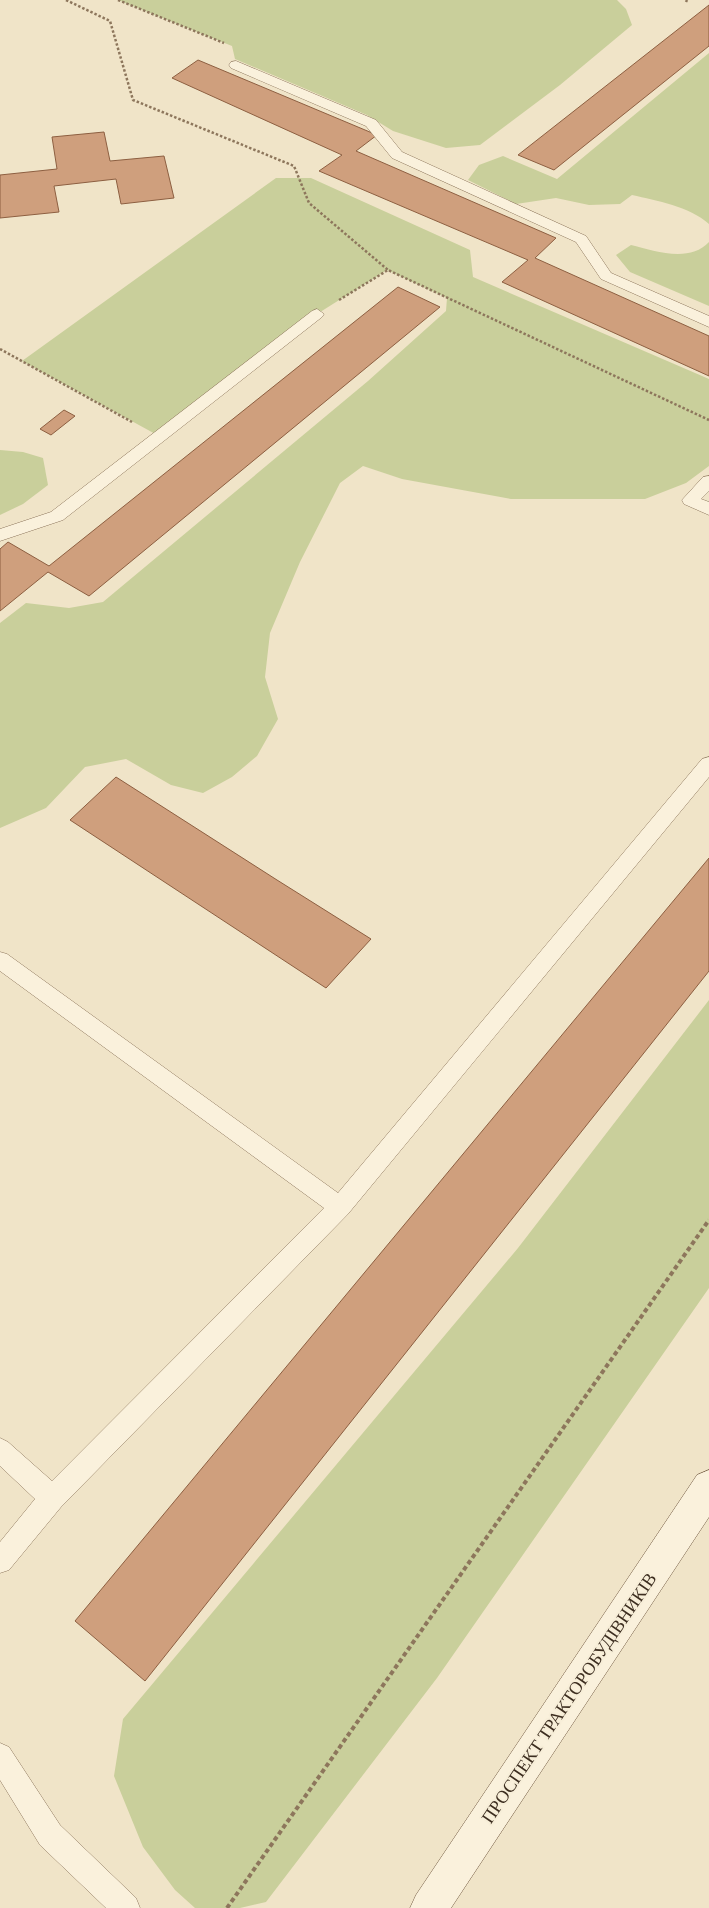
<svg xmlns="http://www.w3.org/2000/svg" width="709" height="1908" font-family="'Times New Roman',serif">
	<style>
		.green { fill: #c9cf9b }
		.building { fill: #cf9f7d; stroke: #8d5f41 }
		.lines { fill: none; stroke-linecap: round; stroke-linejoin: round }
		.lane-casing { stroke: #8d765c; stroke-width: 1 }
		.secondary-casing { stroke: #6f573f; stroke-width: 1 }
		.path-far1 { stroke: #8d765c; stroke-width: 2.5; stroke-dasharray: 2.5 2; stroke-linecap: butt }
		.path { stroke: #8d765c; stroke-width: 4; stroke-dasharray: 4.5 3; stroke-linecap: butt }
		.lane { fill: #faf1dc; fill-rule: evenodd }
		.secondary { fill: #faf1dc; fill-rule: evenodd }
		.labels { text-anchor: middle; stroke-width: 4; stroke-linejoin: round; paint-order: stroke }
		.near-street-label { font-size: 18px; fill: #3d2e20; stroke: #f7eed8 }
	</style>
	<rect width="100%" height="100%" fill="#f0e4c8"/>
	<!-- green -->
	<g class="green">
		<path d="M 118,0 L 617,0 L 626,9 L 632,25 L 560,85 L 480,145 L 446,148 L 393,131 L 367,115 L 235,59 L 232,46 Z"/>
		<path d="M 709,53 L 709,224 C 689,206 657,201 632,195 L 620,204 L 589,205 L 556,198 L 516,204 L 468,180 L 479,165 L 503,156 L 557,179 Z"/>
		<path d="M 276,178 L 311,178 L 470,250 L 473,277 L 709,379 L 709,466 L 686,483 L 645,499 L 511,499 L 402,479 L 363,466 L 340,483 L 300,562 L 270,633 L 265,677 L 278,719 L 257,756 L 232,777 L 203,793 L 171,785 L 126,759 L 85,767 L 46,808 L 0,828 L 0,623 L 26,603 L 69,608 L 103,602 L 368,381 L 446,311 L 447,298 L 387,270 L 317,314 L 159,436 L 22,361 Z"/>
		<path d="M 709,242 L 709,306 L 630,272 L 616,255 L 631,245 C 654,251 690,263 709,242 Z"/>
		<path d="M 0,450 L 23,452 L 43,458 L 48,485 L 23,504 L 0,515 Z"/>
		<path d="M 709,1000 L 709,1288 L 437,1678 L 266,1902 L 240,1908 L 195,1908 L 175,1890 L 143,1847 L 114,1776 L 123,1719 L 518,1248 Z"/>
	</g>
	<!-- building -->
	<g class="building">
		<path d="M 709,5 L 709,46 L 554,170 L 518,155 Z"/>
		<path d="M 198,60 L 377,135 L 356,151 L 556,238 L 535,258 L 709,336 L 709,376 L 502,282 L 528,260 L 319,171 L 342,155 L 172,78 Z"/>
		<path d="M 104,132 L 110,161 L 164,156 L 174,198 L 121,204 L 116,179 L 54,186 L 59,212 L 0,218 L 0,175 L 57,169 L 52,137 Z"/>
		<path d="M 398,287 L 440,307 L 89,596 L 48,572 L 0,611 L 0,549 L 8,542 L 49,566 Z"/>
		<path d="M 64,410 L 75,416 L 51,435 L 40,429 Z"/>
		<path d="M 116,777 L 277,880 L 371,939 L 326,988 L 70,820 Z"/>
		<path d="M 709,858 L 709,971 L 145,1681 L 75,1621 Z"/>
	</g>
	<g class="lines">
		<defs>
			<g id="lane">
				<path d="M 236,61 L 376,120 L 402,152 L 586,236 L 611,273 L 709,316 L 709,327 L 601,279 L 576,242 L 392,158 L 366,126 L 231,68 L 229,65 L 231,62 Z"/>
				<path d="M 317,309 L 324,314 L 322,317 L 63,520 L 0,541 L 0,529 L 51,512 L 312,311 Z"/>
				<path d="M 709,476 L 709,491 L 701,499 L 709,502 L 709,515 L 684,504 L 682,500 L 703,477 Z"/>
				<path d="M 709,757 L 709,777 L 348,1214 L 61,1507 L 9,1570 L 0,1573 L 0,1542 L 35,1499 L 0,1466 L 0,1438 L 8,1442 L 52,1481 L 324,1208 L 0,971 L 0,952 L 7,954 L 338,1193 L 702,759 Z"/>
				<path d="M 0,1743 L 9,1747 L 60,1825 L 136,1898 L 140,1908 L 106,1908 L 40,1845 L 0,1780 Z"/>
			</g>
			<path id="secondary" d="M 709,1470 L 709,1517 L 451,1908 L 410,1908 L 416,1895 L 697,1475 Z"/>
		</defs>
		<!-- lane casing -->
		<use href="#lane" class="lane-casing"/>
		<!-- secondary casing -->
		<use href="#secondary" class="secondary-casing"/>
		<!-- path-far1 -->
		<g class="path-far1">
			<path d="M 66,0 L 110,21 L 133,100 L 294,166 L 309,203 L 388,270"/>
			<path d="M 118,0 L 224,43"/>
			<path d="M 686,2 L 687,0"/>
			<path d="M 339,300 L 388,270 L 709,420"/>
			<path d="M 0,349 L 132,422"/>
		</g>
		<!-- path -->
		<path class="path" d="M 227,1908 L 709,1220"/>
		<!-- lane -->
		<use href="#lane" class="lane"/>
		<!-- secondary -->
		<use href="#secondary" class="secondary"/>
	</g>
	<g class="labels">
		<!-- near-street labels -->
		<g class="near-street-label">
			<text transform="translate(569 1698) rotate(-56)" y="6">ПРОСПЕКТ ТРАКТОРОБУДІВНИКІВ</text>
		</g>
	</g>
</svg>
